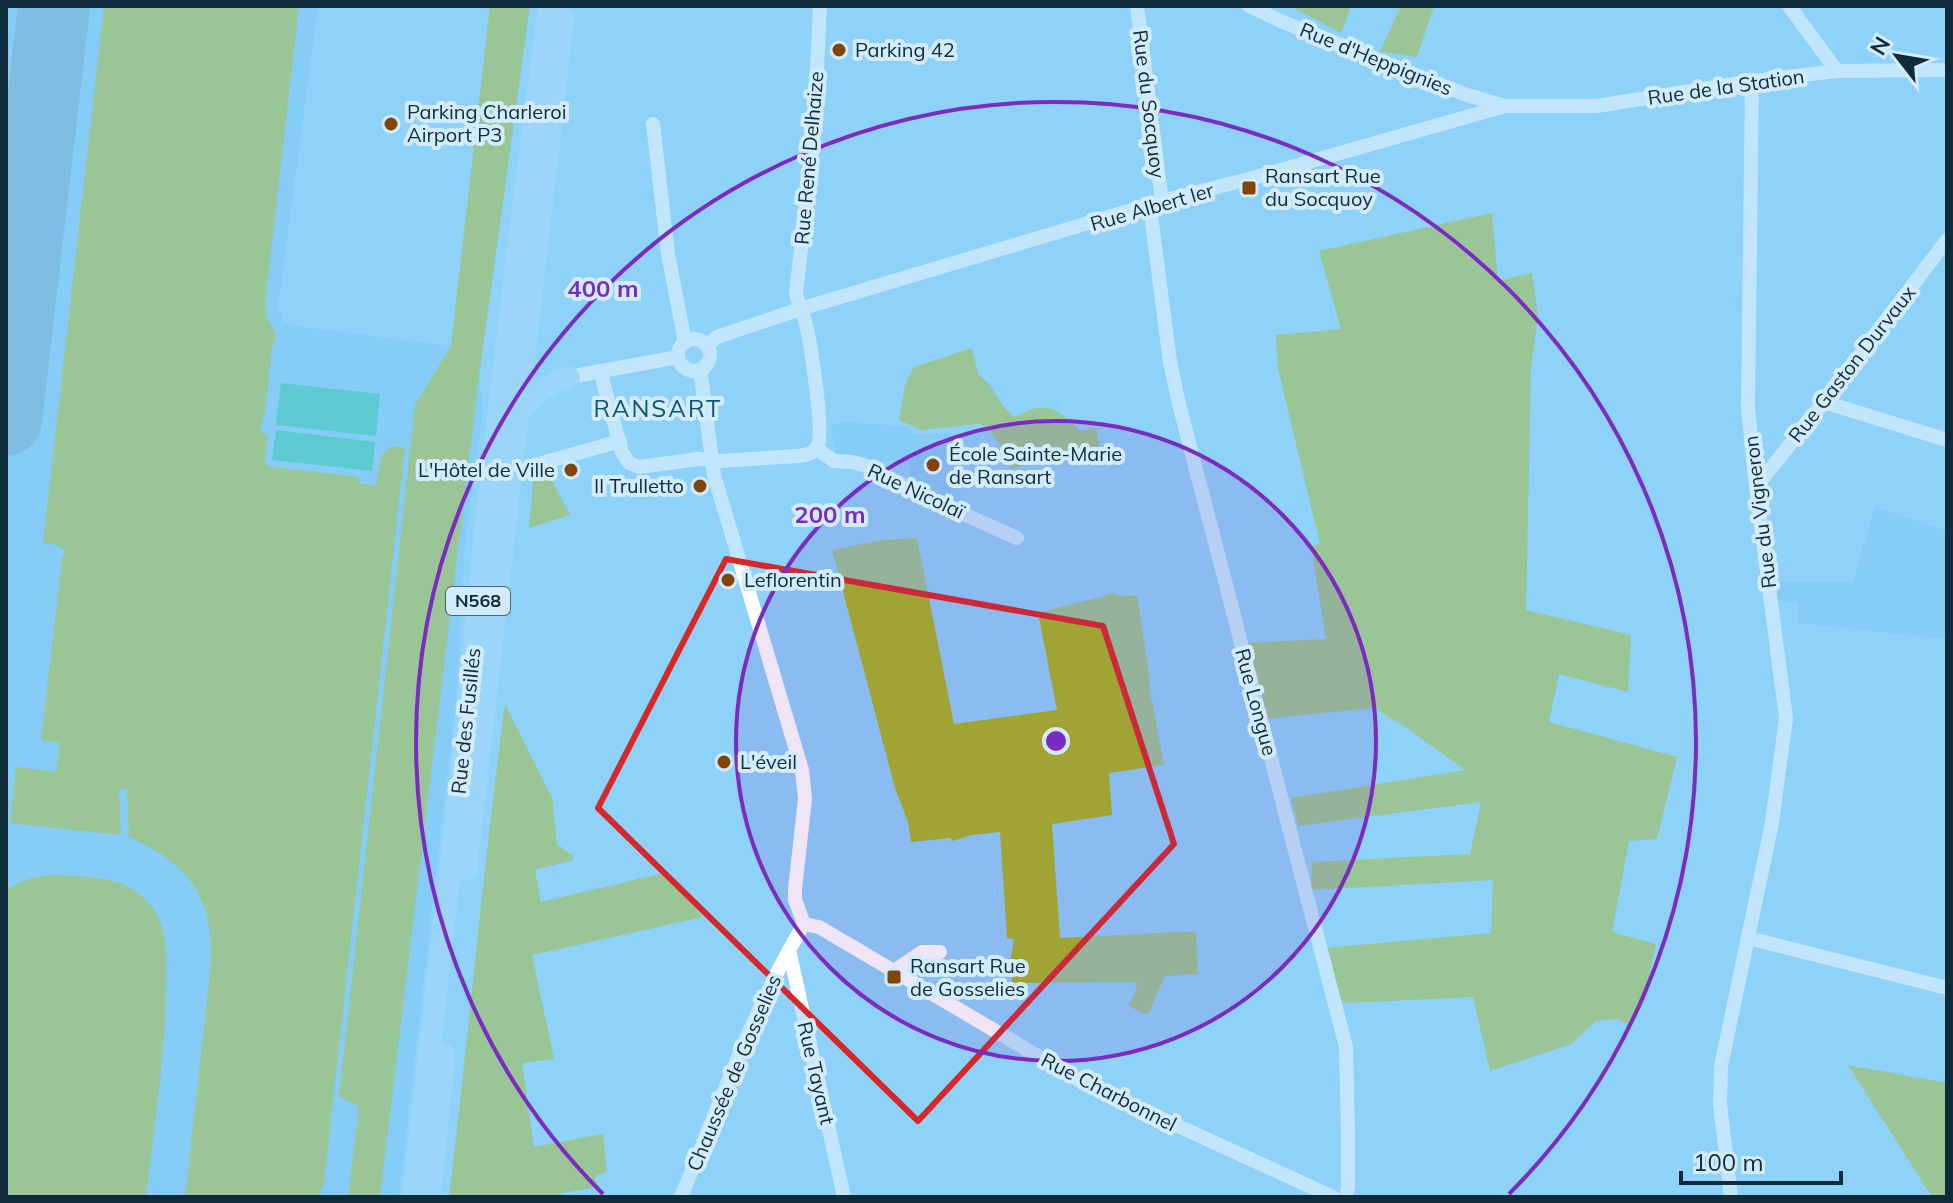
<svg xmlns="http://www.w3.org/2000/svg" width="1953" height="1203" font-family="Mulish,sans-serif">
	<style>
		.built { fill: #7ac5f1 }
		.green { fill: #a6b621 }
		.water { fill: #22c2a4 }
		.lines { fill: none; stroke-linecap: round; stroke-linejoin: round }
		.taxiway { stroke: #6da6c8; stroke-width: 28 }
		.runway { stroke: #6da6c8; stroke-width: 72 }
		.minor { stroke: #fff; stroke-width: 14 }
		.highway { stroke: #aadcfb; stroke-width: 22 }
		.marked { fill: none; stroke: #d62828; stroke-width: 6; stroke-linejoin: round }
		.ring { fill: none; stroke: #7b2cbf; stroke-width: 4 }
		.poi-dot { fill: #834408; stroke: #d3ecfd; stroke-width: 3 }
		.labels { text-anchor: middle; stroke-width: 8; stroke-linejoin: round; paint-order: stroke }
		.shield { fill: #d3ecfd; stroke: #4a6675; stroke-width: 2 }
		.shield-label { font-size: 18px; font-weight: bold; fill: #102c3b }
		.poi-label { font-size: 20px; fill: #102c3b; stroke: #d3ecfd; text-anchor: start }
		.street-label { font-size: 20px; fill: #102c3b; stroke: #d3ecfd }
		.quarter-label { font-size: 24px; letter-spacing: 2px; fill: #095578; stroke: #d3ecfd }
		.centre { fill: #7b2cbf; stroke: #d3ecfd; stroke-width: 4 }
		.ring-label { font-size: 24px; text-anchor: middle; font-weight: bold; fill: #7b2cbf; stroke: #d3ecfd; stroke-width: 8; stroke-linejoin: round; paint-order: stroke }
	</style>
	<rect width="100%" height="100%" fill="#8ed1f9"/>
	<!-- built -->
	<g class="built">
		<path d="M 6,6 L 318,6 L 278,308 L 283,321 L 295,326 L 480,350 L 479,376 L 483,409 L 465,542 L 456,697 L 399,1197 L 6,1197 Z"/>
		<path d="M 845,422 L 911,427 L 913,435 L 951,433 L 963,509 L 913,487 L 908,460 L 870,463 L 836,457 L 831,425 Z"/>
		<path d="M 1875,507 L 1947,531 L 1947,639 L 1799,623 L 1797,601 L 1778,602 L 1776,581 L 1853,582 Z"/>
	</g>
	<!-- green -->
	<g class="green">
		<path d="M 104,6 L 299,6 L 265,305 L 268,320 L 276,333 L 272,349 L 265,414 L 263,414 L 261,432 L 268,435 L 265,458 L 266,464 L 272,467 L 359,477 L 359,483 L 376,486 L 381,456 L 392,446 L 405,448 L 324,1183 L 318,1197 L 185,1197 L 210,974 C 216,903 194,865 129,837 L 127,789 L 119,789 L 121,835 L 10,823 L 16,767 L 56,772 L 60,743 L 41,740 L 62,558 L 65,555 C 63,543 53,545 43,543 Z"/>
		<path d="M 490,6 L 530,6 L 479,376 L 380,1197 L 348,1197 L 359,1106 L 339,1097 L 415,405 L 451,346 Z"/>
		<path d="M 1290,6 L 1351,6 L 1341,33 Z"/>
		<path d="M 1401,6 L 1434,6 L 1417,57 L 1380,51 Z"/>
		<path d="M 1492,213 L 1498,281 L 1532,273 L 1538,316 L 1531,369 L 1526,610 L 1631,635 L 1628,692 L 1559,674 L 1549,722 L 1677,757 L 1657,839 L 1629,841 L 1612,932 L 1656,944 L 1645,995 L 1630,1026 L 1618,1019 L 1596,1021 L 1571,1044 L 1490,1071 L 1473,997 L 1347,1003 L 1337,998 L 1325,948 L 1491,933 L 1493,880 L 1311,890 L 1312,862 L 1470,854 L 1481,802 L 1298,826 L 1291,798 L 1465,770 L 1407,728 L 1374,708 L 1264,719 L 1245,643 L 1326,639 L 1311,546 L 1320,544 L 1278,368 L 1276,335 L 1341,329 L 1319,251 Z"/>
		<path d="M 972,348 L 978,374 L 989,384 L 1004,407 L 1014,417 C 1020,415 1027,411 1033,409 C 1052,403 1069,418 1080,431 L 1096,428 L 1100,446 L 1010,469 C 1004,448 998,438 981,424 L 921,430 L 899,420 L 905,385 L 914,367 Z"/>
		<path d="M 546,469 L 570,515 L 529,528 L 534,472 Z"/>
		<path d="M 917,538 L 954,724 L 1057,710 L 1038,613 L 1115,593 L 1120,596 L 1137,595 L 1149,674 L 1150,695 L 1153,704 L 1164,765 L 1109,773 L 1112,815 L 1052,824 L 1060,938 L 1196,931 L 1198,974 L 1165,976 L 1148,1015 L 1128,1006 L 1136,991 L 1137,982 L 1012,983 L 1012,977 L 1008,975 L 1014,939 L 1007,938 L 1000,832 L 972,835 L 952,841 L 951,838 L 911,842 L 908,822 L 895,788 L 832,550 L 882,540 Z"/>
		<path d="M 505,704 L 552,798 L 557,844 L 573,856 L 573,860 L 535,870 L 541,902 L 664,873 L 703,917 L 532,955 L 554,1059 L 522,1063 L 534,1147 L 603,1134 L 607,1172 L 595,1176 L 597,1187 L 562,1193 L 561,1197 L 449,1197 C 469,1033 483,868 505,704 Z"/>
		<path d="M 55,875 C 85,877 119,875 143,897 C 152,905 159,916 162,928 C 168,945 166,965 166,983 C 166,1054 154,1126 146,1197 L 6,1197 L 6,891 C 22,879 36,876 55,875 Z"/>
		<path d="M 1848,1065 L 1947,1083 L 1947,1197 L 1932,1197 Z"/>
	</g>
	<!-- water -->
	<g class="water">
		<path d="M 281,383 L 380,394 L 376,436 L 276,425 Z"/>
		<path d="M 276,430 L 375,442 L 372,471 L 272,460 Z"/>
	</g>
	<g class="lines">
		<!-- taxiway -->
		<path class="taxiway" d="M 6,173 L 19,194 L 29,225"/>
		<!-- runway -->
		<path class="runway" d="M 6,420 L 54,6"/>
		<!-- minor -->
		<g class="minor">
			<path d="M 1137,6 L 1162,201"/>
			<path d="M 1249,6 L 1283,22 L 1420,77 L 1467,95 L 1505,106 L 1597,106 L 1752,81 L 1837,71 L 1947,70"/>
			<path d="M 1789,6 L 1837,71"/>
			<path d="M 653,124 L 668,254 L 685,342"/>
			<path d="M 1150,207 L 1170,362 L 1179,404 L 1346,1047 L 1348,1133 L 1348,1187 L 1346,1197"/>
			<circle cx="694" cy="355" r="16"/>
			<path d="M 707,346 L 717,337 L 800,309 L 1162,201 L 1249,179 L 1505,106"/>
			<path d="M 699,370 L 701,376 L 714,475 L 802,770 L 805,799 L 795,889 L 795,900 L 804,924"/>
			<path d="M 600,371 L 622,452 L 629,463 L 640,467 L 698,459 L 720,461 L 798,456 C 807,455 815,454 818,444 C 824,431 810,335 804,318 C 802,310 798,302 796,294 L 814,132 L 820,6"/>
			<path d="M 569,377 L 678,357"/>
			<path d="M 1824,402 L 1947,440"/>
			<path d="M 816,448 L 834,461 L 852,462 L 867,466 L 928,498 L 1017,538"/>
			<path d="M 535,465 L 620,441"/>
			<path d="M 1756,487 L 1824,402 L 1947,240"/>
			<path d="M 804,924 L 819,927 L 1082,1082 L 1333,1197"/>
			<path d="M 1748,938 L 1947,988"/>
			<path d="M 789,950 L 844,1197"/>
			<path d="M 894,971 L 922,952 L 940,952"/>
			<path d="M 681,1197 C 719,1106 753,1009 804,924"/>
			<path d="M 1731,1197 L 1720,1104 L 1721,1066 L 1772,823 L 1786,718 L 1756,487 L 1748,408 L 1752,81"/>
		</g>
		<!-- highway -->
		<g class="highway">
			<path d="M 517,416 C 533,393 544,387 569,377"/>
			<path d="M 466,870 L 563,18"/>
			<path d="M 413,1197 L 460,783 L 488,503 L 521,222 L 549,6"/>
			<path d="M 430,1197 L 444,1055"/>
		</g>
	</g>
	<!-- marked area -->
	<path d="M0 0H1953V1203H0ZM 726,559 L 1103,626 L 1174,844 L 918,1121 L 598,808 Z" fill="#8ed1f9" fill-opacity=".55" fill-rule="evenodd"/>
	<path class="marked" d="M 726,559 L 1103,626 L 1174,844 L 918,1121 L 598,808 Z"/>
	<!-- distance rings -->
	<circle cx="1056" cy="741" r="320" fill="#7b2cbf" fill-opacity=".12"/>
	<g class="ring">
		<circle cx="1056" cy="741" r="320"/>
		<path d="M603 1194A640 640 0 1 1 1509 1194"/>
	</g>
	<!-- markers -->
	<g class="poi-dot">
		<circle cx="839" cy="50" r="8"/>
		<circle cx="391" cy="124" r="8"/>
		<rect x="1241" y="180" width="16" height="16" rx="4"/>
		<circle cx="933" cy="465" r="8"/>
		<circle cx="571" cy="470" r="8"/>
		<circle cx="700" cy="486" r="8"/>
		<circle cx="728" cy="580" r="8"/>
		<circle cx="724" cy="762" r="8"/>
		<rect x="886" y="969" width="16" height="16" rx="4"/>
	</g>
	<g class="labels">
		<!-- shield labels -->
		<rect class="shield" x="446" y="587" width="64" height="28" rx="6"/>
		<g class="shield-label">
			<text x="478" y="607">N568</text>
		</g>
		<!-- poi labels -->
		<g class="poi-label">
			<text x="855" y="57">Parking 42</text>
			<text x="407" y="119">Parking Charleroi<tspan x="407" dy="23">Airport P3</tspan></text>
			<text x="1265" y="183">Ransart Rue<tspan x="1265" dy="23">du Socquoy</tspan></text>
			<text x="949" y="461">École Sainte-Marie<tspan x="949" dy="23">de Ransart</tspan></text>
			<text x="555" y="477" text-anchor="end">L'Hôtel de Ville</text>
			<text x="684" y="493" text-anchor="end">Il Trulletto</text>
			<text x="744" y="587">Leflorentin</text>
			<text x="740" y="769">L'éveil</text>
			<text x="910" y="973">Ransart Rue<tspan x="910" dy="23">de Gosselies</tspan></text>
		</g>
		<!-- street labels -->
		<g class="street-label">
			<text transform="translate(1376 59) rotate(22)" y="7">Rue d'Heppignies</text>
			<text transform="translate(1726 87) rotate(-8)" y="7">Rue de la Station</text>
			<text transform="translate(1149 104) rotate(83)" y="7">Rue du Socquoy</text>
			<text transform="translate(809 158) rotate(-85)" y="7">Rue René Delhaize</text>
			<text transform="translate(1152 207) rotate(-16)" y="7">Rue Albert Ier</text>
			<text transform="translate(1852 364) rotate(-52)" y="7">Rue Gaston Durvaux</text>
			<text transform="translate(916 491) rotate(25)" y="7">Rue Nicolaï</text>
			<text transform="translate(1760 512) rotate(-97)" y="7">Rue du Vigneron</text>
			<text transform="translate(1256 702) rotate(75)" y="7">Rue Longue</text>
			<text transform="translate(466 721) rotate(-84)" y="7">Rue des Fusillés</text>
			<text transform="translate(734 1073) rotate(-67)" y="7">Chaussée de Gosselies</text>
			<text transform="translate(816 1073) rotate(77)" y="7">Rue Tayant</text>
			<text transform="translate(1109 1092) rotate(27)" y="7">Rue Charbonnel</text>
		</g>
		<!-- quarter labels -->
		<g class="quarter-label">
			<text x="658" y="417">RANSART</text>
		</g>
	</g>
	<circle cx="1056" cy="741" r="12" class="centre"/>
	<g class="ring-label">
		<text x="603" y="297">400 m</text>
		<text x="830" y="523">200 m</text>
	</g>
	<!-- border -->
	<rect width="1953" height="1203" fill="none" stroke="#102c3b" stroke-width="16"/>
	<!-- north arrow -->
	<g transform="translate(1897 56) rotate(301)" stroke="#d3ecfd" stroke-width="6" paint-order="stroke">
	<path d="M0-6L14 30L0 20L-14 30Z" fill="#102c3b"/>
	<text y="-12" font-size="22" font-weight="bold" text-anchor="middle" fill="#102c3b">N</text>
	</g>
	<!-- scale -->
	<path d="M1681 1171v12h160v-12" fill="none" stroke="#102c3b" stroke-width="4"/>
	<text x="1693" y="1171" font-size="24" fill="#102c3b" stroke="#d3ecfd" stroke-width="6" paint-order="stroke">100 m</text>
</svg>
